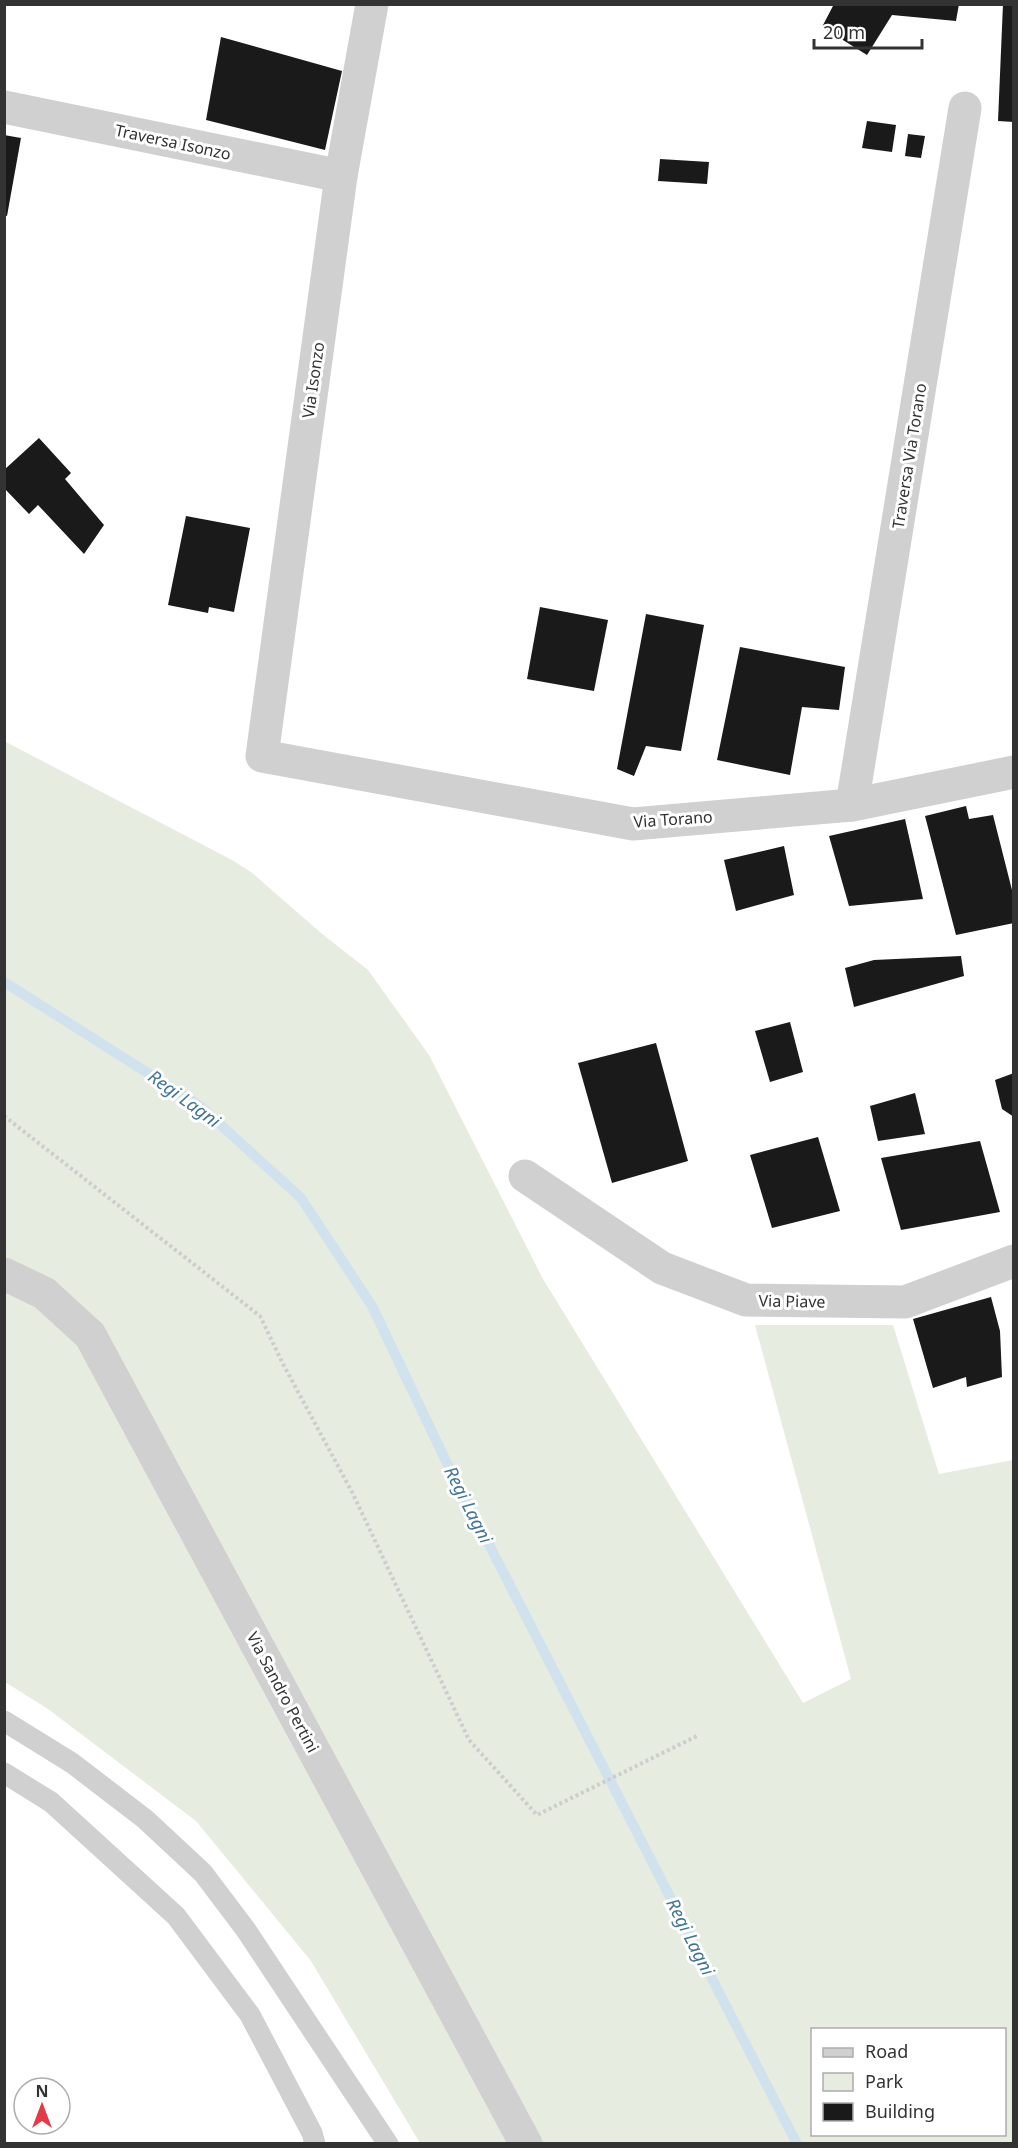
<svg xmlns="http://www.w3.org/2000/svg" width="1018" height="2148" font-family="'Noto Sans',sans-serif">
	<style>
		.green { fill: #e6ecdf; fill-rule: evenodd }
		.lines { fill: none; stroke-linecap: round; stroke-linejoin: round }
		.stream { stroke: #cfe2ee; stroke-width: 10 }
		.building { fill: #1a1a1a }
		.path { stroke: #cdcdcd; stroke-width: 4; stroke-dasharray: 3 3; stroke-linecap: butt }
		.lane { stroke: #d0d0d0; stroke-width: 21 }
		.street { stroke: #d0d0d0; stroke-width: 33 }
		.labels { text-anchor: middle; stroke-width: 6; stroke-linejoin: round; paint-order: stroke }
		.street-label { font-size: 16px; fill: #333; stroke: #fff }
		.water-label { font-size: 18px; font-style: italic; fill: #3f7597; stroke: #fff }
	</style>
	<rect width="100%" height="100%" fill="#fff"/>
	<!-- green -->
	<path class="green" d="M 4,741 L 232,860 L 251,872 L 321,933 L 368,970 L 429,1055 L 543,1279 L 803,1703 L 851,1679 L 755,1325 L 893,1325 L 939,1474 L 1013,1460 L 1013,2143 L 420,2143 L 311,1961 L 196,1821 L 48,1709 L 5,1682 ZM 812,2030 L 1004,2030 L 1004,2134 L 812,2134 Z"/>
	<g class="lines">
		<!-- stream -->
		<path class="stream" d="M 4,982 L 200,1106 L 301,1198 L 372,1306 L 444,1457 L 797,2144"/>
	</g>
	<!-- building -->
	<g class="building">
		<path d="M 834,4 L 959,4 L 956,21 L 892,15 L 867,55 L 822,27 Z"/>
		<path d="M 1003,4 L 1014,4 L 1014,122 L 998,121 Z"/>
		<path d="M 221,37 L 342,71 L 325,150 L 206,120 Z"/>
		<path d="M 867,121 L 896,125 L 892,152 L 862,148 Z"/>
		<path d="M 908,134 L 925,136 L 921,158 L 905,156 Z"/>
		<path d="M 4,135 L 21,138 L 7,216 L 4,215 Z"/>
		<path d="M 660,159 L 709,162 L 707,184 L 658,181 Z"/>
		<path d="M 39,438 L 71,473 L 65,479 L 104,525 L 84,554 L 38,505 L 29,514 L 4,488 L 4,470 Z"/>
		<path d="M 186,516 L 250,528 L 234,612 L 209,607 L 208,613 L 168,605 Z"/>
		<path d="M 540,607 L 608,620 L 594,691 L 527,679 Z"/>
		<path d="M 646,614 L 704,625 L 681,751 L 646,746 L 634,776 L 617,769 Z"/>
		<path d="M 740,647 L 845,667 L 839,710 L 802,707 L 790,775 L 717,760 Z"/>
		<path d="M 966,806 L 969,819 L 993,815 L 1014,898 L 1014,923 L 956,935 L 925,816 Z"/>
		<path d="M 905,819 L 923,899 L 849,906 L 829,836 Z"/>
		<path d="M 784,846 L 794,895 L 736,911 L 724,860 Z"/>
		<path d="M 961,956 L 964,976 L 854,1007 L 845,968 L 874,960 Z"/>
		<path d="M 790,1022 L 803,1072 L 770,1082 L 755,1031 Z"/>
		<path d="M 656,1043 L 688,1161 L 612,1183 L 578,1063 Z"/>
		<path d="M 1014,1073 L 1014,1117 L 1002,1109 L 995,1080 Z"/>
		<path d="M 915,1093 L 925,1134 L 878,1141 L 870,1106 Z"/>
		<path d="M 818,1137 L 840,1211 L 772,1228 L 750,1155 Z"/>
		<path d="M 980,1141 L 1000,1212 L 901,1230 L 881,1158 Z"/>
		<path d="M 991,1297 L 1000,1331 L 1002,1377 L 967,1387 L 966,1377 L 933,1388 L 913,1319 Z"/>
	</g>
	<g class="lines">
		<!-- path -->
		<path class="path" d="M 4,1116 L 260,1316 L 283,1364 L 352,1492 L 469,1740 L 537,1815 L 699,1735"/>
		<!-- lane -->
		<g class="lane">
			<path d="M 4,1721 L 72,1763 L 145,1819 L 203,1873 L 246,1930 L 388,2144"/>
			<path d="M 4,1773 L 51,1802 L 176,1916 L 250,2015 L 312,2133 L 315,2144"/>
		</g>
		<!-- street -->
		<g class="street">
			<path d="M 372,4 L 341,176 L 262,756 L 633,824 L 852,805 L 1014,772"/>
			<path d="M 4,107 L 341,176"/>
			<path d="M 852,805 L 965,108"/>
			<path d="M 525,1176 L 662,1268 L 746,1300 L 905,1302 L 1014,1261"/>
			<path d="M 4,1274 L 44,1293 L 90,1335 L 526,2144"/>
		</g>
	</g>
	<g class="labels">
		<!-- street labels -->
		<g class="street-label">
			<text transform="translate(173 142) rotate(12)" y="6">Traversa Isonzo</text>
			<text transform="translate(313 380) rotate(-82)" y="6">Via Isonzo</text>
			<text transform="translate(909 456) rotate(-81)" y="6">Traversa Via Torano</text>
			<text transform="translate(673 819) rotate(-4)" y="6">Via Torano</text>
			<text transform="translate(792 1301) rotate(1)" y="6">Via Piave</text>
			<text transform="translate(283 1692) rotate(62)" y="6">Via Sandro Pertini</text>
		</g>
		<!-- water labels -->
		<g class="water-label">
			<text transform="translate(184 1099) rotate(36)" y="6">Regi Lagni</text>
			<text transform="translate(468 1505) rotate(63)" y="6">Regi Lagni</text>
			<text transform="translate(690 1937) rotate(63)" y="6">Regi Lagni</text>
		</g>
	</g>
	<!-- border -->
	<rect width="1018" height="2148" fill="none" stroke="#333333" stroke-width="12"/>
	<!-- legend -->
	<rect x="811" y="2028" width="195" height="108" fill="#ffffff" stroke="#adadad" stroke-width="1.5"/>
	<rect x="823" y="2048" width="30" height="9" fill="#d0d0d0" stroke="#adadad" stroke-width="1.5"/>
	<text x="865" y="2058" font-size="18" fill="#333333">Road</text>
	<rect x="823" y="2073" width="30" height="18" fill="#e6ecdf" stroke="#adadad" stroke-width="1.5"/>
	<text x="865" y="2088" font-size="18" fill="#333333">Park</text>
	<rect x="823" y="2103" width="30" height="18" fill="#1a1a1a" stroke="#adadad" stroke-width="1.5"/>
	<text x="865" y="2118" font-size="18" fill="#333333">Building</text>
	<!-- north arrow -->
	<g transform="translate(42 2106)"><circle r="28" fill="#ffffff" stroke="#adadad" stroke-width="1.5"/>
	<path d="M0-4.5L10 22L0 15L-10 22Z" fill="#e63946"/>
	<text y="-9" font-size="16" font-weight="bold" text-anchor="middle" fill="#333333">N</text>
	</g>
	<!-- scale -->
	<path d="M814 39v9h108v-9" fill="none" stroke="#333333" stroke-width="3"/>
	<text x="823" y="39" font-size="18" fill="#333333" stroke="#ffffff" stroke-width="4.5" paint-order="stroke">20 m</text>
</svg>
